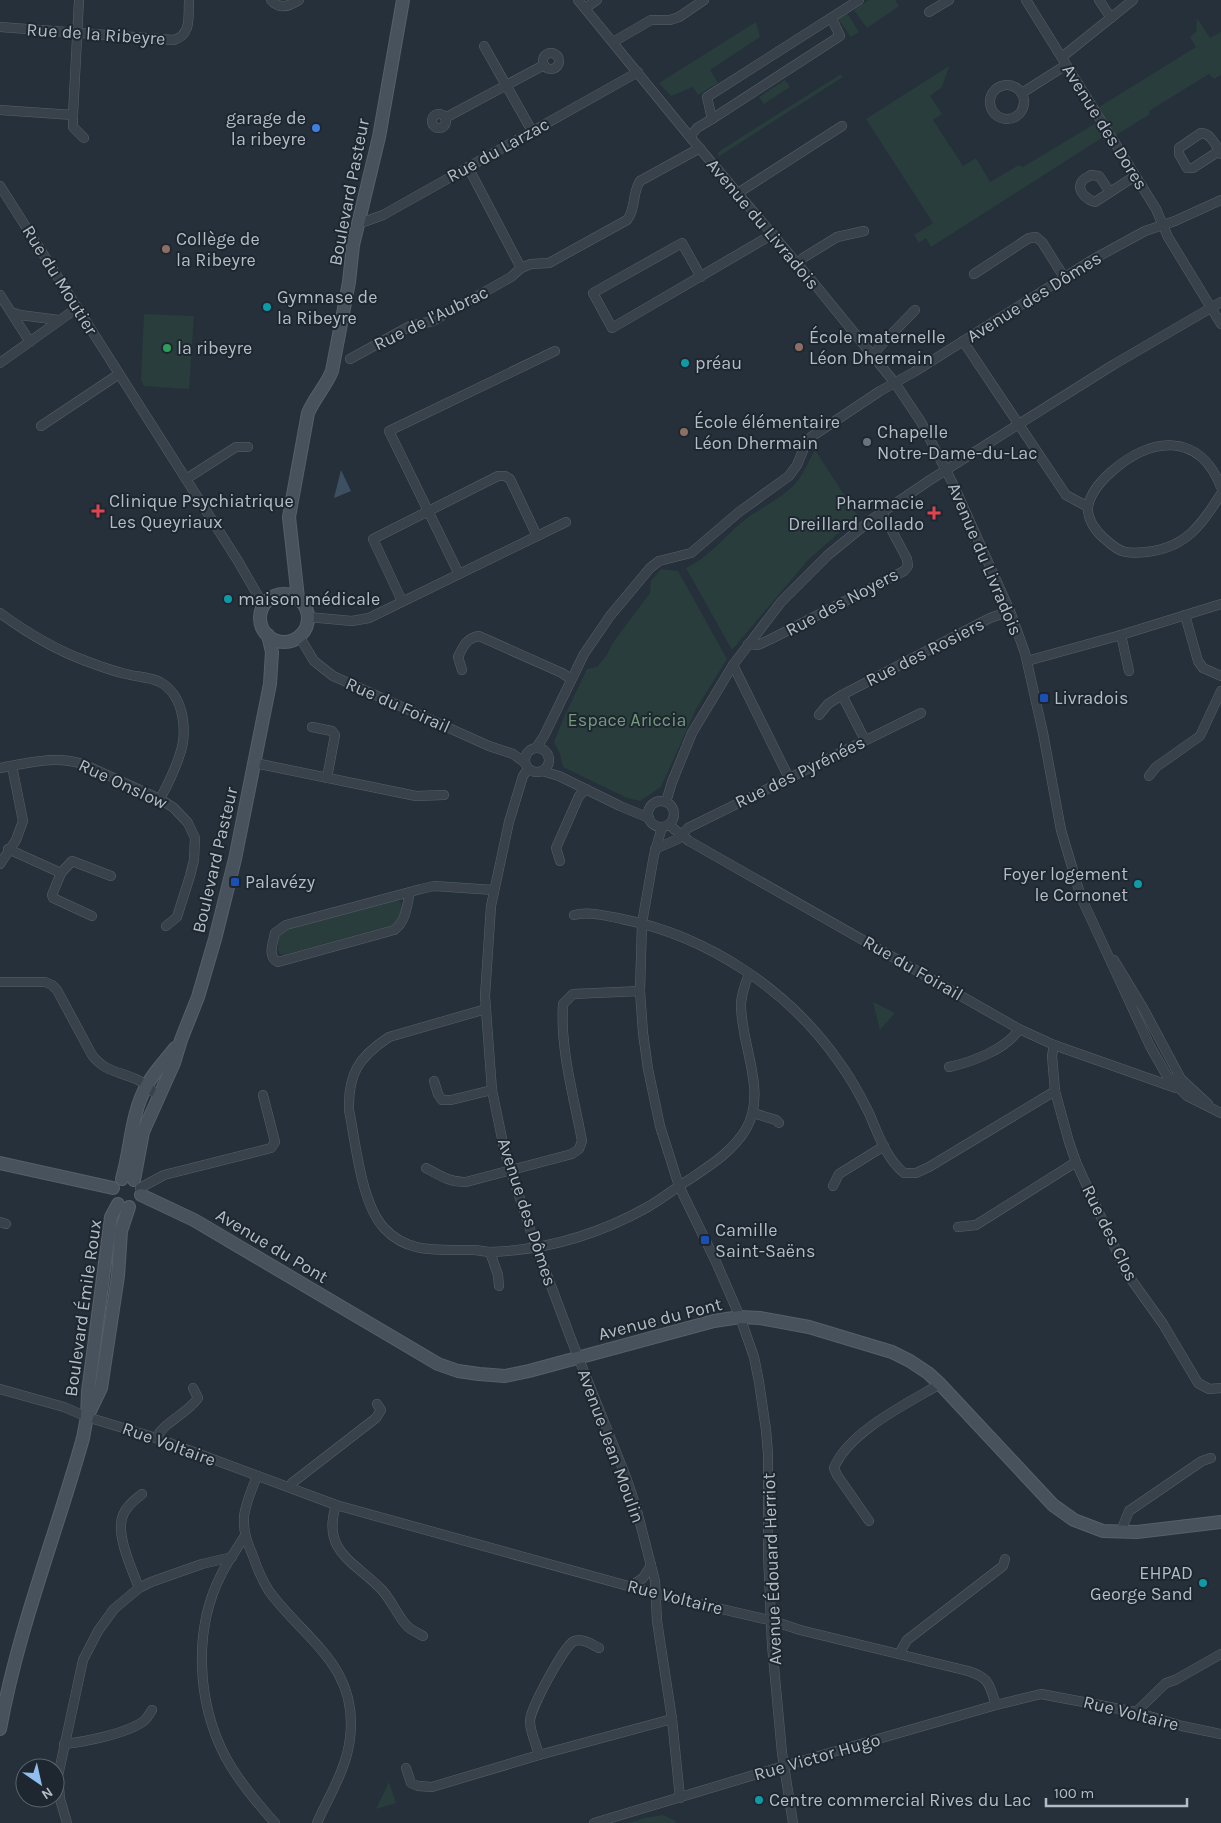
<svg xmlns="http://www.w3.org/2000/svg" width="1221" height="1823" font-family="Karla,sans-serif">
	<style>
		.green { fill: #283d3c }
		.water { fill: #3c5062 }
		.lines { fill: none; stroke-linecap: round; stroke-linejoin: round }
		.street-casing { stroke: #576069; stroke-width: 10 }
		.secondary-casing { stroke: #576069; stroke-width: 14 }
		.street { stroke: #39424b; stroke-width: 9 }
		.secondary { stroke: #47525d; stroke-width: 12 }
		.shop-dot { fill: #3f7fe0; stroke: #1e2730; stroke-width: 2 }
		.education-dot { fill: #8d6e63; stroke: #1e2730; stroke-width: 2 }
		.culture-dot { fill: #0f9aa8; stroke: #1e2730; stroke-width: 2 }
		.leisure-dot { fill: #2e9e5b; stroke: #1e2730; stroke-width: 2 }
		.worship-dot { fill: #6b7280; stroke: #1e2730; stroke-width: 2 }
		.health-dot { fill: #e0444e; stroke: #1e2730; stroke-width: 2 }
		.transit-dot { fill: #1a4fb4; stroke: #1e2730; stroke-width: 2 }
		.labels { text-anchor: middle; stroke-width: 4; stroke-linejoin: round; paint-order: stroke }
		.street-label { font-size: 18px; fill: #b4bdc6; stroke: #1e2730 }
		.poi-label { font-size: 18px; fill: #b4bdc6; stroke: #1e2730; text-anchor: start }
		.park-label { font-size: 18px; fill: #749a7a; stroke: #1e2730 }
	</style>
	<rect width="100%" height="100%" fill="#25303a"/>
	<!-- green -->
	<g class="green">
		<path d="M 869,0 L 895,0 L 899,6 L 867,28 L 854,10 Z"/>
		<path d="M 847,13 L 859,32 L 851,37 L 838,19 Z"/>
		<path d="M 1197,18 L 1210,38 L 1221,32 L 1221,75 L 1214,79 L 1209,74 L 1149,111 L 1150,114 L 1116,135 L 1099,107 L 1196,47 L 1190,37 L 1196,32 Z"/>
		<path d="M 756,22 L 760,37 L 710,70 L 718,83 L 698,95 L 693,87 L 671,96 L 659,83 Z"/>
		<path d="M 949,66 L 942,87 L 930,96 L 942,114 L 933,120 L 963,166 L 976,158 L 990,182 L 1019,165 L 1023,167 L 1096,123 L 1105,136 L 931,247 L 926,238 L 919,243 L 914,235 L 933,223 L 866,119 Z"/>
		<path d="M 841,74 L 843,77 L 718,157 L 718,152 Z"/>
		<path d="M 785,80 L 790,87 L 764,104 L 759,97 Z"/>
		<path d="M 144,314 L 194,316 L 189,389 L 144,386 L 141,380 Z"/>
		<path d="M 815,450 L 858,516 L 808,560 L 732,650 L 686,568 C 709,557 723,538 742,522 C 759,508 786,497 798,480 C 805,471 809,460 815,450 Z"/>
		<path d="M 661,569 L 678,571 L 727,659 L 696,709 L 661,787 L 640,801 L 627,798 L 563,767 L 560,754 L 554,742 L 564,717 L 587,669 L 597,667 L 607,655 L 612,644 L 650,593 L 651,581 Z"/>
		<path d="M 397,900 L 400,901 C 404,909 399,921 392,925 L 284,955 L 280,954 L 278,950 L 279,935 L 288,929 Z"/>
		<path d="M 873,1002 L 895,1013 L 880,1030 Z"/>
		<path d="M 389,1782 L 396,1803 L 376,1809 Z"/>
		<path d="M 663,1815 L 675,1821 L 675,1823 L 627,1823 L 645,1818 Z"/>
	</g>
	<!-- water -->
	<path class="water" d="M 341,470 L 351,491 L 334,498 Z"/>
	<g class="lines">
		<defs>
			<g id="street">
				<path d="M 271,0 C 279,10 290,6 299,0"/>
				<path d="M 578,0 L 690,137 L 812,281 L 895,383 L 921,422 L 954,486 L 1010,611 L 1025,653 L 1043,733 L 1061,830 L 1081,897 L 1150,1046 L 1167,1076 L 1187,1096 L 1221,1113"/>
				<path d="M 1026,0 L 1156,209 L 1168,237 L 1221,324"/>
				<path d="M 1099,0 L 1111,18"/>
				<path d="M 585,8 L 597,0"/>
				<path d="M 929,12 L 949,0"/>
				<path d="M 832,19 L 840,36 L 712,119 L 707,97 L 859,0"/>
				<path d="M 0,27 L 174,40 C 192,34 188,17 189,0"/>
				<path d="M 613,42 L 651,20 L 670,20 L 679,17 L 704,0"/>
				<path d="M 484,46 L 532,131"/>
				<circle cx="551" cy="61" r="8"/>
				<path d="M 1062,57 L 1133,0"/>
				<circle cx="1007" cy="102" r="17"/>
				<path d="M 1022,93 L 1066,65"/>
				<path d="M 0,110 L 73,115 L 79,0"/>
				<circle cx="439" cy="121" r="7"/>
				<path d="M 73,115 L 73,127 L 84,138"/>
				<path d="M 445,118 L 544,65"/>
				<path d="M 690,137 L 697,128 L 712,119"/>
				<path d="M 1219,151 L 1193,168 L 1187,168 L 1179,154 L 1179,148 L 1201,133 C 1211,133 1216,146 1221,154"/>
				<path d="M 468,167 L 521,268"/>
				<path d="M 0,186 L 238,561 L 261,601 L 265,604"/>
				<path d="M 1110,192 L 1099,176 L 1091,175 C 1088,177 1082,179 1081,183 C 1077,192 1088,200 1095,202 L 1135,176"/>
				<path d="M 738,193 L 842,126"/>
				<path d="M 358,224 L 383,215 L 638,72"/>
				<path d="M 798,264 L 803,258 L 837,237 L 864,231"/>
				<path d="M 974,274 L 1029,238 L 1036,237 L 1042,242 L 1064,277"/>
				<path d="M 701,277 L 682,243 L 593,293 L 612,328 L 773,234"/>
				<path d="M 0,295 L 30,342"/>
				<path d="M 11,312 L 20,315 L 59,320"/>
				<path d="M 963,341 L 1066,495 L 1088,507"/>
				<path d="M 873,356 L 880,346 L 915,310"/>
				<path d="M 350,359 L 410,326 L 433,321 L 511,277 L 521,268 L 531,264 L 549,263 L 627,220 C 636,209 632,193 640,181 L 700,148"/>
				<path d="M 0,363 L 77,308"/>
				<path d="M 41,426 L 119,374"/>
				<path d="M 186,479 L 236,447 L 248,447"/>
				<path d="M 1221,487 C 1199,431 1150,437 1111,472 C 1101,481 1090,493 1088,507 C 1087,519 1096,532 1105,539 C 1120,553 1126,554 1146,552 C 1186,548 1201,525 1221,494"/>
				<path d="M 459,574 L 389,431 L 555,351"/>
				<path d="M 402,601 L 373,539 L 498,476 L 505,476 L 510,479 L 537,536"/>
				<path d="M 0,613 C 26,632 56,650 86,661 C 99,666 113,671 126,674 C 137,677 150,677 160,682 C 185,696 188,733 179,757 C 174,772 167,786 160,799"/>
				<path d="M 1185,615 L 1198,661 L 1203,668 L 1221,676"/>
				<path d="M 308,617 L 352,621 L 369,618 L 566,522"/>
				<path d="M 1121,635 L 1129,671"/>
				<path d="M 299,636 L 314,661 L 333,676 L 489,746 L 513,754 L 524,762"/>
				<path d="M 748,644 L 758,645 L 771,639 L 904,571 L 908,566 L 907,559 L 882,512"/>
				<path d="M 1027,661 L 1121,635 L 1221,604"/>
				<path d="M 733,665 L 789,778"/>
				<path d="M 462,670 L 458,657 C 463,647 466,638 479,636 L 562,673 L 571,679"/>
				<path d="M 819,715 L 828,704 L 842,695"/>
				<path d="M 312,727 L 332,731 L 335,735 L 327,778"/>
				<path d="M 865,740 L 842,695 L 990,618 L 1010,611"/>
				<circle cx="537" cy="760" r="12"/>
				<path d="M 536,748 L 544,736 L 584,654 L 610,616 L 650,568 L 659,561 L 691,553 L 739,512 L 789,476 L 797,465 L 804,448 L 811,437 L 880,391 L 914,372 L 1092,260 L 1145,231 L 1175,221 L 1221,200"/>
				<path d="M 255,763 L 416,796 L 444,795"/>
				<path d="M 0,768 C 28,763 55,755 83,764 L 160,799 L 174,808 L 188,823 L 195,838 L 194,860 L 190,876 L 177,917 L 166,926"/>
				<path d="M 528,769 L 523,776 L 509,822 L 491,906 L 485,996 L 492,1090 L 505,1153 L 532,1235 L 571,1339 L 626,1477 L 636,1507 L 655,1581 L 657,1621 L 672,1719 L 680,1798"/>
				<path d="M 542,771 L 559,776 L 620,806 L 649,818"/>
				<path d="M 1149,776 L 1156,767 L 1200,736 L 1221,691"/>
				<circle cx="661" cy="814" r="13"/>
				<path d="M 666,802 L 672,782 L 692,733 L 733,665 L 781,602 L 828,555 L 871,520 L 930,480 L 1113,365 L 1221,302"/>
				<path d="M 669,825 L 689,841 L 1019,1029 L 1054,1045 L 1176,1088"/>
				<path d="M 662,827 L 654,855 L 642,923 L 640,991 L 643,1033 L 648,1069 L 660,1126 L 679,1186 L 716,1262 L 740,1317 L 754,1357 L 759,1382 L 766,1430 L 768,1454 L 768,1553 L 772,1645 L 782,1753 L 793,1823"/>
				<path d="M 8,849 L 61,873 L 72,861 L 111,876"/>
				<path d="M 655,849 L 678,839 L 688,828 L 921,713"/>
				<path d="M 560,861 L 556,848 L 579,796 L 586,789"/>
				<path d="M 0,864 L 16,840 L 23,821 L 12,766"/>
				<path d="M 61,873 L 52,895 L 53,898 L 92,916"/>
				<path d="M 410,892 C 407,905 406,922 394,930 L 278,962 C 267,957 273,943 275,933 L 286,925 L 421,889 L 434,886 L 494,890"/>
				<path d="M 574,915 C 590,911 606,916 622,919 C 708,936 789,990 839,1062 C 850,1077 860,1095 868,1111 C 878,1133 885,1157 904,1173 L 916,1173 L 929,1167 L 1055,1091"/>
				<path d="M 1114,960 L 1143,1008 L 1181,1079"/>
				<path d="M 0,982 L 45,982 L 52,985 L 57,990 L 92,1055 C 105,1072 118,1071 136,1079 C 145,1083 151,1090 158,1096"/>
				<path d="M 486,1009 L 389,1037 C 359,1057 348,1073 349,1110 C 356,1144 361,1203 384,1228 C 409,1255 440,1249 473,1250 C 479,1250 485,1252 491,1252 C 545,1250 599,1234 646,1208 C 662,1199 675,1188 690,1179 C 711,1165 733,1151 746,1129 C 768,1091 740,1044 741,1003 C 742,993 745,984 749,974"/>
				<path d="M 1054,1045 L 1052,1056 L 1055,1091 L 1069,1142 L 1076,1162 L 1126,1272 L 1163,1324 L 1198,1383 L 1209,1389 L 1221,1388"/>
				<path d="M 949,1067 C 972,1062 1007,1049 1019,1029"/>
				<path d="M 1175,1078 L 1181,1079 L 1208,1104"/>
				<path d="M 434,1081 L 438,1094 L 442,1100 L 451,1100 L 492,1090"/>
				<path d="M 753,1113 L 776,1120 L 779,1123"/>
				<path d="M 426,1168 C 439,1175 451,1183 466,1182 L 572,1154 L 579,1149 L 582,1141 C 574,1097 560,1050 563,1004 L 573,994 L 640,991"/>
				<path d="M 833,1186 L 839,1174 L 884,1146"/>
				<path d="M 140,1188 L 164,1175 L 271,1148 L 275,1142 L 263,1095"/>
				<path d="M 0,1222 L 6,1224"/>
				<path d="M 958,1227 L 976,1225 L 1076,1162"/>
				<path d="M 490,1252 L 498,1275 L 499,1286"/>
				<path d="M 0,1389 L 64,1407 L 87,1417 L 156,1438 L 336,1505 L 657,1594 L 773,1621 L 800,1630 L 968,1671 C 990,1678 989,1684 996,1705"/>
				<path d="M 156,1438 C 165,1421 187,1414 198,1398 L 193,1388"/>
				<path d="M 257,1476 C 252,1489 246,1502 244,1516 C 243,1531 247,1542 253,1556 C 257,1568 262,1580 269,1591 C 305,1640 359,1666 350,1738 C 347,1768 329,1796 317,1823"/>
				<path d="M 290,1487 L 292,1483 L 376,1418 L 381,1410 L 377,1404"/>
				<path d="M 336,1505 C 321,1553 356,1562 382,1590 C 392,1601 397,1615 407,1626 C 411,1630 418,1633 423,1636"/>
				<path d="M 869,1521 L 837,1475 L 834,1468 C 848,1432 908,1403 940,1384"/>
				<path d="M 1121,1531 L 1129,1511 L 1202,1461 L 1211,1458"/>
				<path d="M 244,1537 C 237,1549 227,1562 221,1575 C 193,1630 197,1702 225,1756 C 237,1779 257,1803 275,1823"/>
				<path d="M 631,1586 L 643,1578 L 651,1565"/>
				<path d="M 139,1588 C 132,1569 115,1534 123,1515 C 127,1505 135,1500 142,1494"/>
				<path d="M 899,1654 L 907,1640 L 1003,1566 L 1005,1559"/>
				<path d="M 1136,1712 L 1166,1683 L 1175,1680 L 1221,1654"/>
				<path d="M 64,1744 C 84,1742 130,1733 145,1720 C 148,1717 150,1713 152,1710"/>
				<path d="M 539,1755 C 536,1744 530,1732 530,1721 C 530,1709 564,1646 574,1641 C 583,1638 591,1644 599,1648"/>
				<path d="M 406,1768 L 411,1783 L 418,1786 L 432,1787 L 539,1755 L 672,1719"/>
				<path d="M 67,1823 L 60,1799 L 58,1776 L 83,1660 L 98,1631 L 114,1609 L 139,1588 L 151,1582 L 202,1564 L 232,1557"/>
				<path d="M 594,1823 L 774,1769 L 996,1705 L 1041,1694 L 1136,1712 L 1182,1726 L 1221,1734"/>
			</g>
			<g id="secondary">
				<circle cx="284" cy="618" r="24"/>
				<path d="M 298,598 L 289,517 L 308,413 C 315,397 326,386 332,371 L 349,282 L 353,245 L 379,137 L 403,0"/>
				<path d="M 0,1163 L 113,1188"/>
				<path d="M 122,1179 C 131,1148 131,1113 147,1085 C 154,1072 166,1060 175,1048"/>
				<path d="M 134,1180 L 143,1132 L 174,1063 L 181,1040 L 198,997 L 215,939 L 235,859 L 270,684 L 272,652 L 268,635"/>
				<path d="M 141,1195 L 194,1220 L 438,1364 L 458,1371 L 479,1374 L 505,1376 L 529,1371 L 714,1321 L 740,1317 L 760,1318 L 809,1327 L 892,1352 L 910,1361 L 928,1373 L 940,1384 L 1053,1505 L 1074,1520 L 1103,1531 L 1137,1532 L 1221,1522"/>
				<path d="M 89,1413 L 101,1388 L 118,1276 L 121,1231 L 129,1207"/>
				<path d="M 0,1729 C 18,1629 56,1535 83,1438 L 87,1417 L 88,1392 L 111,1217 L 118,1204"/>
			</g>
		</defs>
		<!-- street casing -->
		<use href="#street" class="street-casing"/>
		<!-- secondary casing -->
		<use href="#secondary" class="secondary-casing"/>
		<!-- street -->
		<use href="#street" class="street"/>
		<!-- secondary -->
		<use href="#secondary" class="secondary"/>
	</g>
	<!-- markers -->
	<circle class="shop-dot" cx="316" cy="128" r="5"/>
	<g class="education-dot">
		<circle cx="166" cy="249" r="5"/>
		<circle cx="799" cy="347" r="5"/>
		<circle cx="684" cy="432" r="5"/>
	</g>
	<g class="culture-dot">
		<circle cx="267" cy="307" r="5"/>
		<circle cx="685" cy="363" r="5"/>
		<circle cx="228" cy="599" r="5"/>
		<circle cx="1138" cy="884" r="5"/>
		<circle cx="1203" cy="1583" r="5"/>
		<circle cx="759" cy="1800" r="5"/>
	</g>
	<circle class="leisure-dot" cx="167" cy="348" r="5"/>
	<circle class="worship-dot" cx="867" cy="442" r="5"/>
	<g class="health-dot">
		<path d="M95.5 503.5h5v5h5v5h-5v5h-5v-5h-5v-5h5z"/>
		<path d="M931.5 505.5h5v5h5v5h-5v5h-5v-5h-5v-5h5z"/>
	</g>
	<g class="transit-dot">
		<rect x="1039" y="693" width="10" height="10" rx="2.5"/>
		<rect x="230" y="877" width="10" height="10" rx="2.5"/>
		<rect x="700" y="1235" width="10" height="10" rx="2.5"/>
	</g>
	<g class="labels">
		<!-- street labels -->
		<g class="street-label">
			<text transform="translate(96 34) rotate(4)" y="6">Rue de la Ribeyre</text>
			<text transform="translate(1105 127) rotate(58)" y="6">Avenue des Dores</text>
			<text transform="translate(498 150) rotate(-29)" y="6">Rue du Larzac</text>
			<text transform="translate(349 192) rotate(-79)" y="6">Boulevard Pasteur</text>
			<text transform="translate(763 224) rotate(50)" y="6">Avenue du Livradois</text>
			<text transform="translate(60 280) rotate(58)" y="6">Rue du Moutier</text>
			<text transform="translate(1034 297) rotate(-32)" y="6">Avenue des Dômes</text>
			<text transform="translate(431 318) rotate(-26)" y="6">Rue de l'Aubrac</text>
			<text transform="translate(985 559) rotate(67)" y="6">Avenue du Livradois</text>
			<text transform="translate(842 602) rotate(-28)" y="6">Rue des Noyers</text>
			<text transform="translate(925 652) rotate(-27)" y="6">Rue des Rosiers</text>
			<text transform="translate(398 705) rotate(24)" y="6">Rue du Foirail</text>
			<text transform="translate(800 772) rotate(-26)" y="6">Rue des Pyrénées</text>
			<text transform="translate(123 784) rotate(25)" y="6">Rue Onslow</text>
			<text transform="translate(215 860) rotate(-77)" y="6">Boulevard Pasteur</text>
			<text transform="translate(913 968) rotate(30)" y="6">Rue du Foirail</text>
			<text transform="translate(527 1212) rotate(72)" y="6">Avenue des Dômes</text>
			<text transform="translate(1110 1233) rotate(64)" y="6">Rue des Clos</text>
			<text transform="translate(272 1246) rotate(31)" y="6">Avenue du Pont</text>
			<text transform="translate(83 1308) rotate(-82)" y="6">Boulevard Émile Roux</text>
			<text transform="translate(660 1319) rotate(-14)" y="6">Avenue du Pont</text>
			<text transform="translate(169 1444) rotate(20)" y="6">Rue Voltaire</text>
			<text transform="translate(611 1446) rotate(70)" y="6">Avenue Jean Moulin</text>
			<text transform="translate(772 1569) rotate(-92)" y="6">Avenue Édouard Herriot</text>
			<text transform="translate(675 1597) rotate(14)" y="6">Rue Voltaire</text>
			<text transform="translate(1131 1713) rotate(14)" y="6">Rue Voltaire</text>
			<text transform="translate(817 1757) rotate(-16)" y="6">Rue Victor Hugo</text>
		</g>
		<!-- poi labels -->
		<g class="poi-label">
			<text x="306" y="124" text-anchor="end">garage de<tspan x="306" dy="21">la ribeyre</tspan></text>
			<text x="176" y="245">Collège de<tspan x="176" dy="21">la Ribeyre</tspan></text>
			<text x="277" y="303">Gymnase de<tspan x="277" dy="21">la Ribeyre</tspan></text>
			<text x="809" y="343">École maternelle<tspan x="809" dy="21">Léon Dhermain</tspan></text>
			<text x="177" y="354">la ribeyre</text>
			<text x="695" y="369">préau</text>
			<text x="694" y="428">École élémentaire<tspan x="694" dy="21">Léon Dhermain</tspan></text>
			<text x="877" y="438">Chapelle<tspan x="877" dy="21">Notre-Dame-du-Lac</tspan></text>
			<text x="109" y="507">Clinique Psychiatrique<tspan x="109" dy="21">Les Queyriaux</tspan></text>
			<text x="924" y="509" text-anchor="end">Pharmacie<tspan x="924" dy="21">Dreillard Collado</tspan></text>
			<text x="238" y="605">maison médicale</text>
			<text x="1054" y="704">Livradois</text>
			<text x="1128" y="880" text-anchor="end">Foyer logement<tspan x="1128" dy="21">le Cornonet</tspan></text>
			<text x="245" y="888">Palavézy</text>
			<text x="715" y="1236">Camille<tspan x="715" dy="21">Saint-Saëns</tspan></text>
			<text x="1193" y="1579" text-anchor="end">EHPAD<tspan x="1193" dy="21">George Sand</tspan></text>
			<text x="769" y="1806">Centre commercial Rives du Lac</text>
		</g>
		<!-- park labels -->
		<g class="park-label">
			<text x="627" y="726">Espace Ariccia</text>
		</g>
	</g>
	<!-- north arrow -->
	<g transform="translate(40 1783) rotate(146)"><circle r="24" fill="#1e2730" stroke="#5a636c"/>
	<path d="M0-4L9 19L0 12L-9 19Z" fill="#91beef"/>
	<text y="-8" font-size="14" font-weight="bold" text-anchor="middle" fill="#b4bdc6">N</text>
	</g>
	<!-- scale -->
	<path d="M1046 1798v8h141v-8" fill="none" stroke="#b4bdc6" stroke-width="2.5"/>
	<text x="1054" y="1798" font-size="15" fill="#b4bdc6" stroke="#1e2730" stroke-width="4" paint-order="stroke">100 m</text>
</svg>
